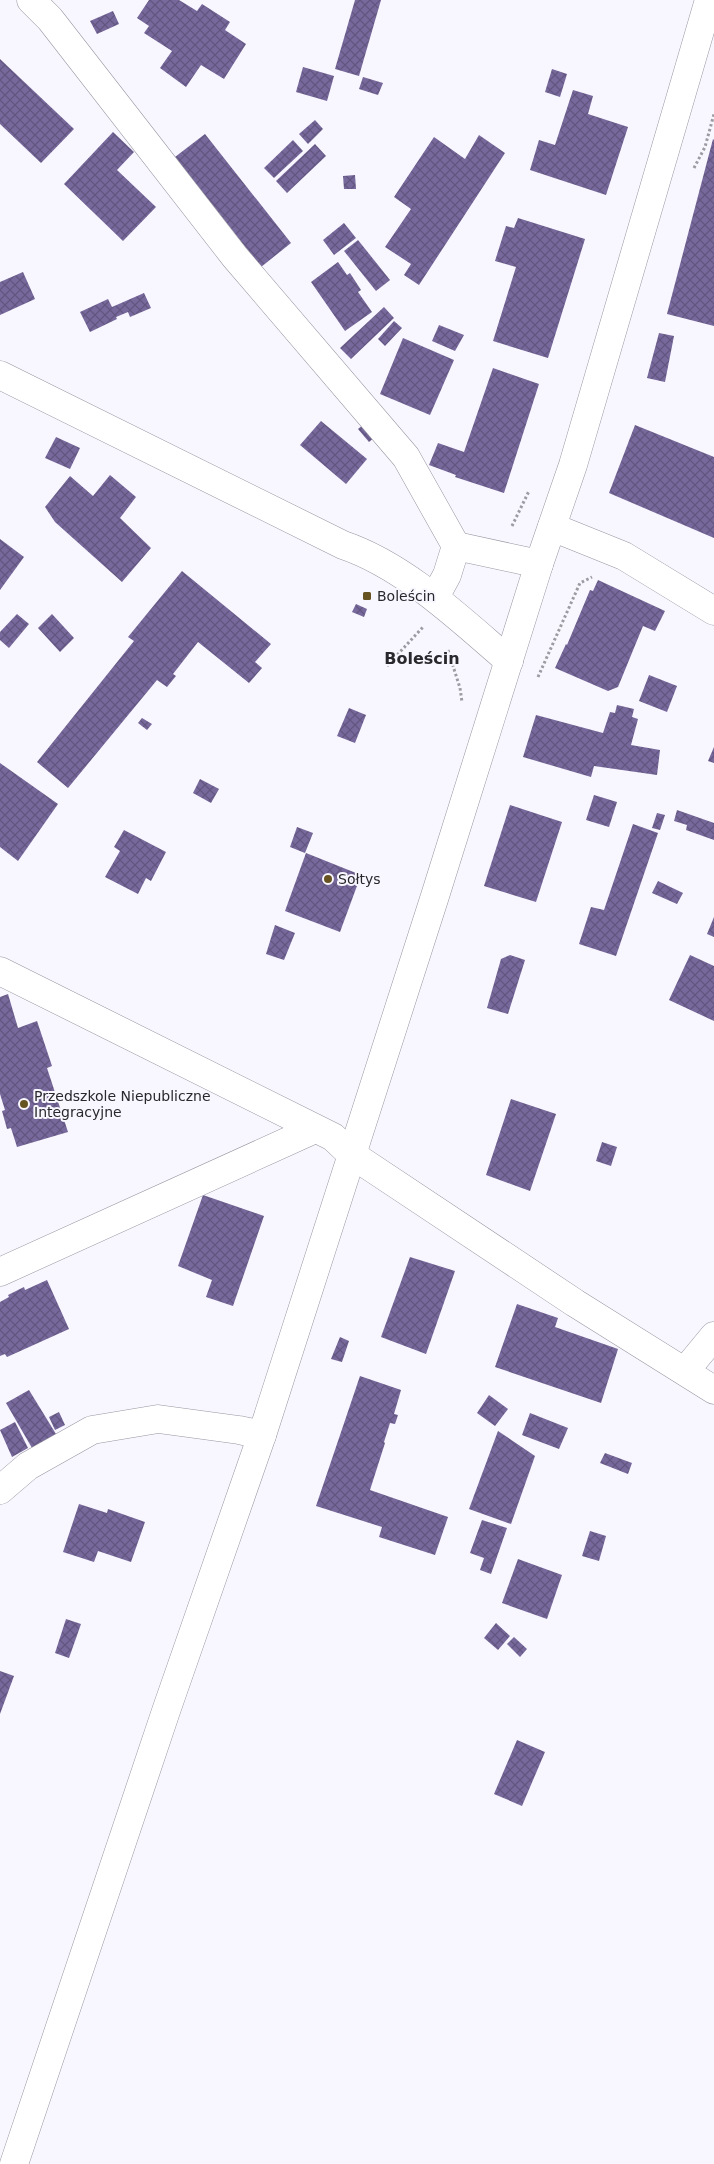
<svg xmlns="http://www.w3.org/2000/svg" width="714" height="2164" font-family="'DejaVu Sans',sans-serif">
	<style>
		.building { fill: url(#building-cross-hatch) }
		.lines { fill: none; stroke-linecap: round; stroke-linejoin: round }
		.minor-casing { stroke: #9896a1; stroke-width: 29 }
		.major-casing { stroke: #9896a1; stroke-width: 29 }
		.path { stroke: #9d9ba2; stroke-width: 3; stroke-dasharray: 2.5 2.5; stroke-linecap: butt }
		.minor { stroke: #fff; stroke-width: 28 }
		.major { stroke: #fff; stroke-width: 28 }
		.poi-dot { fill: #675321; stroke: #f8f6fe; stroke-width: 2 }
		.labels { text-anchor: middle; stroke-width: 4; stroke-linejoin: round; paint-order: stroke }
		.poi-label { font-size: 14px; fill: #29282c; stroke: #f8f6fe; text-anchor: start }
		.quarter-label { font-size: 16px; font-weight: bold; fill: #29282c; stroke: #f8f6fe }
	</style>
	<defs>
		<pattern id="building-cross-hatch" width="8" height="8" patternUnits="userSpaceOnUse" patternTransform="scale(1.25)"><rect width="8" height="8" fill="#78699d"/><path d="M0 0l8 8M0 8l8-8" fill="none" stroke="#625680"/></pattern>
	</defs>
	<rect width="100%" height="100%" fill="#f8f6fe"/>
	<!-- building -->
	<g class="building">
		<path d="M 149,0 L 179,0 L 197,11 L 202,4 L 230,22 L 225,30 L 246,44 L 224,79 L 201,65 L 186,87 L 160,68 L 172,51 L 144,33 L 149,26 L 137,18 Z"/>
		<path d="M 355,0 L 381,0 L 359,76 L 335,69 Z"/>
		<path d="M 113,11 L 119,24 L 97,34 L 90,21 Z"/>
		<path d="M 0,59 L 74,129 L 41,163 L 0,124 Z"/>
		<path d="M 303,67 L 334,76 L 327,101 L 296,92 Z"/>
		<path d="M 552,69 L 567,74 L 560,97 L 545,92 Z"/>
		<path d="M 363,77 L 383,83 L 378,95 L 359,89 Z"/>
		<path d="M 573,90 L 593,96 L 588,114 L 628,127 L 606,195 L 530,170 L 539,140 L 555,145 Z"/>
		<path d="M 315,120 L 323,129 L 308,144 L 299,134 Z"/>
		<path d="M 113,132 L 134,152 L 117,170 L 156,207 L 123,241 L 64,184 Z"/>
		<path d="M 205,134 L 291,243 L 261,267 L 175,157 Z"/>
		<path d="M 479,135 L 505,153 L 419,285 L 404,275 L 411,264 L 385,247 L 411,209 L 394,197 L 434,137 L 465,159 Z"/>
		<path d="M 713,139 L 714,140 L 714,326 L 667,314 Z"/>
		<path d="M 293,140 L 303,151 L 274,178 L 264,168 Z"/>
		<path d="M 315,144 L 326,156 L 287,193 L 276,181 Z"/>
		<path d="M 355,175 L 356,189 L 344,189 L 343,176 Z"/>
		<path d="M 518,218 L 585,239 L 548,358 L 493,341 L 516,267 L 495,261 L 506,226 L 514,228 Z"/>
		<path d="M 344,223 L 356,238 L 334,255 L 323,240 Z"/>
		<path d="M 358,240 L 390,280 L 376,291 L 344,251 Z"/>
		<path d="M 338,262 L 347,275 L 350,273 L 361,290 L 358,292 L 372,312 L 345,331 L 311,282 Z"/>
		<path d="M 23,272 L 35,299 L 0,315 L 0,282 Z"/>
		<path d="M 144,293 L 151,308 L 130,317 L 128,312 L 116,317 L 117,319 L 90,332 L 80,312 L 108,299 L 112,307 Z"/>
		<path d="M 384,307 L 394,318 L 351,359 L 340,348 Z"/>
		<path d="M 394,321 L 402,328 L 385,346 L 378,339 Z"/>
		<path d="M 439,325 L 464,335 L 455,351 L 432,341 Z"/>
		<path d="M 659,333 L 674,336 L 665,382 L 647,378 Z"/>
		<path d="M 403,338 L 454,360 L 430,415 L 380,394 Z"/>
		<path d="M 493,368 L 539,384 L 504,493 L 455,477 L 456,475 L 429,465 L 438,443 L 464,452 Z"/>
		<path d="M 321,421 L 367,459 L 346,484 L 300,445 Z"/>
		<path d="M 364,424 L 375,437 L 369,442 L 358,429 Z"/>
		<path d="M 635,425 L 714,457 L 714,538 L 609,493 Z"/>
		<path d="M 56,437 L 80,448 L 70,469 L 45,458 Z"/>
		<path d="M 110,475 L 136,497 L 120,518 L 151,548 L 122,582 L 55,522 L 45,507 L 70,476 L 93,496 Z"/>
		<path d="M 0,539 L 24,557 L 0,590 Z"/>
		<path d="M 182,571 L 271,644 L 255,662 L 262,668 L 249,683 L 198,642 L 173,674 L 176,676 L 167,687 L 157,680 L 68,788 L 37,762 L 134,641 L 128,637 Z"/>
		<path d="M 598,580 L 665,611 L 655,631 L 643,626 L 618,687 L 608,691 L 555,668 L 566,644 L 567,645 L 590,590 L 593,591 Z"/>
		<path d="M 356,604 L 367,609 L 364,617 L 352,612 Z"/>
		<path d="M 17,614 L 29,624 L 9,648 L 0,640 L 0,632 Z"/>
		<path d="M 52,614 L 74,638 L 60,652 L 38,628 Z"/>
		<path d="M 649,675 L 677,686 L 667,712 L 639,701 Z"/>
		<path d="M 617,705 L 634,709 L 632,717 L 638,719 L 631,745 L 660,750 L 657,775 L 594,766 L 591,777 L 523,757 L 536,715 L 603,733 L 610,712 L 615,713 Z"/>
		<path d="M 349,708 L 366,715 L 355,743 L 337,736 Z"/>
		<path d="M 142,718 L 152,724 L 147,730 L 138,723 Z"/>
		<path d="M 714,747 L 714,763 L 708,761 Z"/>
		<path d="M 0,763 L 58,804 L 18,861 L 0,847 Z"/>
		<path d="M 200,779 L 219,789 L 211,803 L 193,793 Z"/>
		<path d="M 594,795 L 617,802 L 609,827 L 586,820 Z"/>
		<path d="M 510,805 L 562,822 L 536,902 L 484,886 Z"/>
		<path d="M 677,810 L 714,823 L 714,840 L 686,830 L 687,825 L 674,821 Z"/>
		<path d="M 657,813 L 665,815 L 660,830 L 652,828 Z"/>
		<path d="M 633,824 L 658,833 L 616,956 L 579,944 L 591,907 L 604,910 Z"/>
		<path d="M 297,827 L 313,833 L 305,853 L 290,847 Z"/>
		<path d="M 124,830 L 166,852 L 151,881 L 146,878 L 138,894 L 105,877 L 120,851 L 114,847 Z"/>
		<path d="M 306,853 L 361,875 L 340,932 L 285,911 Z"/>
		<path d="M 658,881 L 683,893 L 677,904 L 652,893 Z"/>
		<path d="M 714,917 L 714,937 L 707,934 Z"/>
		<path d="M 275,925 L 295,933 L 284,960 L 266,954 Z"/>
		<path d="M 510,955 L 525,960 L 508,1014 L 487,1008 L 501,959 Z"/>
		<path d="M 690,955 L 714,966 L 714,1021 L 669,1000 Z"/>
		<path d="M 8,994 L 18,1028 L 37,1021 L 52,1066 L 47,1068 L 68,1132 L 17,1147 L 11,1128 L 7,1129 L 2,1111 L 5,1110 L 0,1094 L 0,997 Z"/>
		<path d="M 511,1099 L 556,1114 L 530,1191 L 486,1175 Z"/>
		<path d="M 602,1142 L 617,1147 L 611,1166 L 596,1161 Z"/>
		<path d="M 203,1195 L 264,1216 L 233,1306 L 206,1297 L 212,1280 L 178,1266 Z"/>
		<path d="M 410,1257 L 455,1271 L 426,1354 L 381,1337 Z"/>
		<path d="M 47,1280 L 69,1329 L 7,1357 L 5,1354 L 0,1356 L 0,1302 L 9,1297 L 8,1295 L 24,1287 L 25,1290 Z"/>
		<path d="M 517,1304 L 558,1318 L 555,1327 L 618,1349 L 601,1403 L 495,1367 Z"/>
		<path d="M 340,1337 L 349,1341 L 342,1362 L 331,1359 Z"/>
		<path d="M 360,1376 L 401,1390 L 394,1414 L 398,1415 L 395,1424 L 390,1423 L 384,1442 L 385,1443 L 370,1490 L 448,1517 L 435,1555 L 379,1537 L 382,1527 L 316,1506 Z"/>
		<path d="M 29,1390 L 56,1434 L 32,1448 L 6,1403 Z"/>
		<path d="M 489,1395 L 508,1409 L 495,1426 L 477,1413 Z"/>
		<path d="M 59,1412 L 65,1425 L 55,1430 L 49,1417 Z"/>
		<path d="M 530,1413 L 568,1428 L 559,1449 L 522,1435 Z"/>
		<path d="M 15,1422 L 28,1448 L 12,1457 L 0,1430 Z"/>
		<path d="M 498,1431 L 535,1456 L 511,1524 L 469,1509 Z"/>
		<path d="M 605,1453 L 632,1463 L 628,1474 L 600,1463 Z"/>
		<path d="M 79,1504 L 107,1513 L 108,1509 L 145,1522 L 131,1562 L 98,1551 L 94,1562 L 63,1552 Z"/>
		<path d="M 482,1520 L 507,1528 L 491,1574 L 480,1570 L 484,1558 L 470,1553 Z"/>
		<path d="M 590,1531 L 606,1536 L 599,1561 L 582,1556 Z"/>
		<path d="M 518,1559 L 562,1575 L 547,1619 L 502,1603 Z"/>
		<path d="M 66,1619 L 81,1624 L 69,1658 L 55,1653 Z"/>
		<path d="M 496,1623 L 510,1636 L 498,1650 L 484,1638 Z"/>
		<path d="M 514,1637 L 527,1649 L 520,1657 L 507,1644 Z"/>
		<path d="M 0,1671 L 14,1676 L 0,1714 Z"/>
		<path d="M 517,1740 L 545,1752 L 522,1806 L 494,1794 Z"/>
	</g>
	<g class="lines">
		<defs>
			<g id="minor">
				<path d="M 31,0 L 50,19 L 235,257 L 406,457 L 456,546 L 447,575 L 435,597"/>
				<path d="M 0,375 L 343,545 C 405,566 460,619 509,661"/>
				<path d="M 552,527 L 624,556 L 714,611"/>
				<path d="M 456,546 L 539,564"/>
				<path d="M 0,971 L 333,1137 L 351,1154 L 575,1303 L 714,1390"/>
				<path d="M 0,1272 L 315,1129"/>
				<path d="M 685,1371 L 714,1336"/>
				<path d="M 0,1490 L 28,1466 L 92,1430 L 158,1419 L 239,1430 L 262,1435"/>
			</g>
			<path id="major" d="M 14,2164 L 166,1711 L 262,1435 L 435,896 L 539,564 L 573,465 L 709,0"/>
		</defs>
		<!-- minor casing -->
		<use href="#minor" class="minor-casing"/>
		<!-- major casing -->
		<use href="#major" class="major-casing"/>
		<!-- path -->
		<g class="path">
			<path d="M 694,168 L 705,147 L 714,114"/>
			<path d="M 512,526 L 529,491"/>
			<path d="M 448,650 L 460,688 L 462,702"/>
			<path d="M 387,666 L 423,627"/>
			<path d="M 538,677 L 580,583 L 592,577"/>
		</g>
		<!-- minor -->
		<use href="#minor" class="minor"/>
		<!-- major -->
		<use href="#major" class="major"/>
	</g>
	<!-- markers -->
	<g class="poi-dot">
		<rect x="362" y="591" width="10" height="10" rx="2.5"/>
		<circle cx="328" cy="879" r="5"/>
		<circle cx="24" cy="1104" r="5"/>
	</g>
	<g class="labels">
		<!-- poi labels -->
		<g class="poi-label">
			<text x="377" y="601">Boleścin</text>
			<text x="338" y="884">Sołtys</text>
			<text x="34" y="1101">Przedszkole Niepubliczne<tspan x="34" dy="16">Integracyjne</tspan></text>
		</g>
		<!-- quarter labels -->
		<g class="quarter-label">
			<text x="422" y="664">Boleścin</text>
		</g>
	</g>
</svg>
